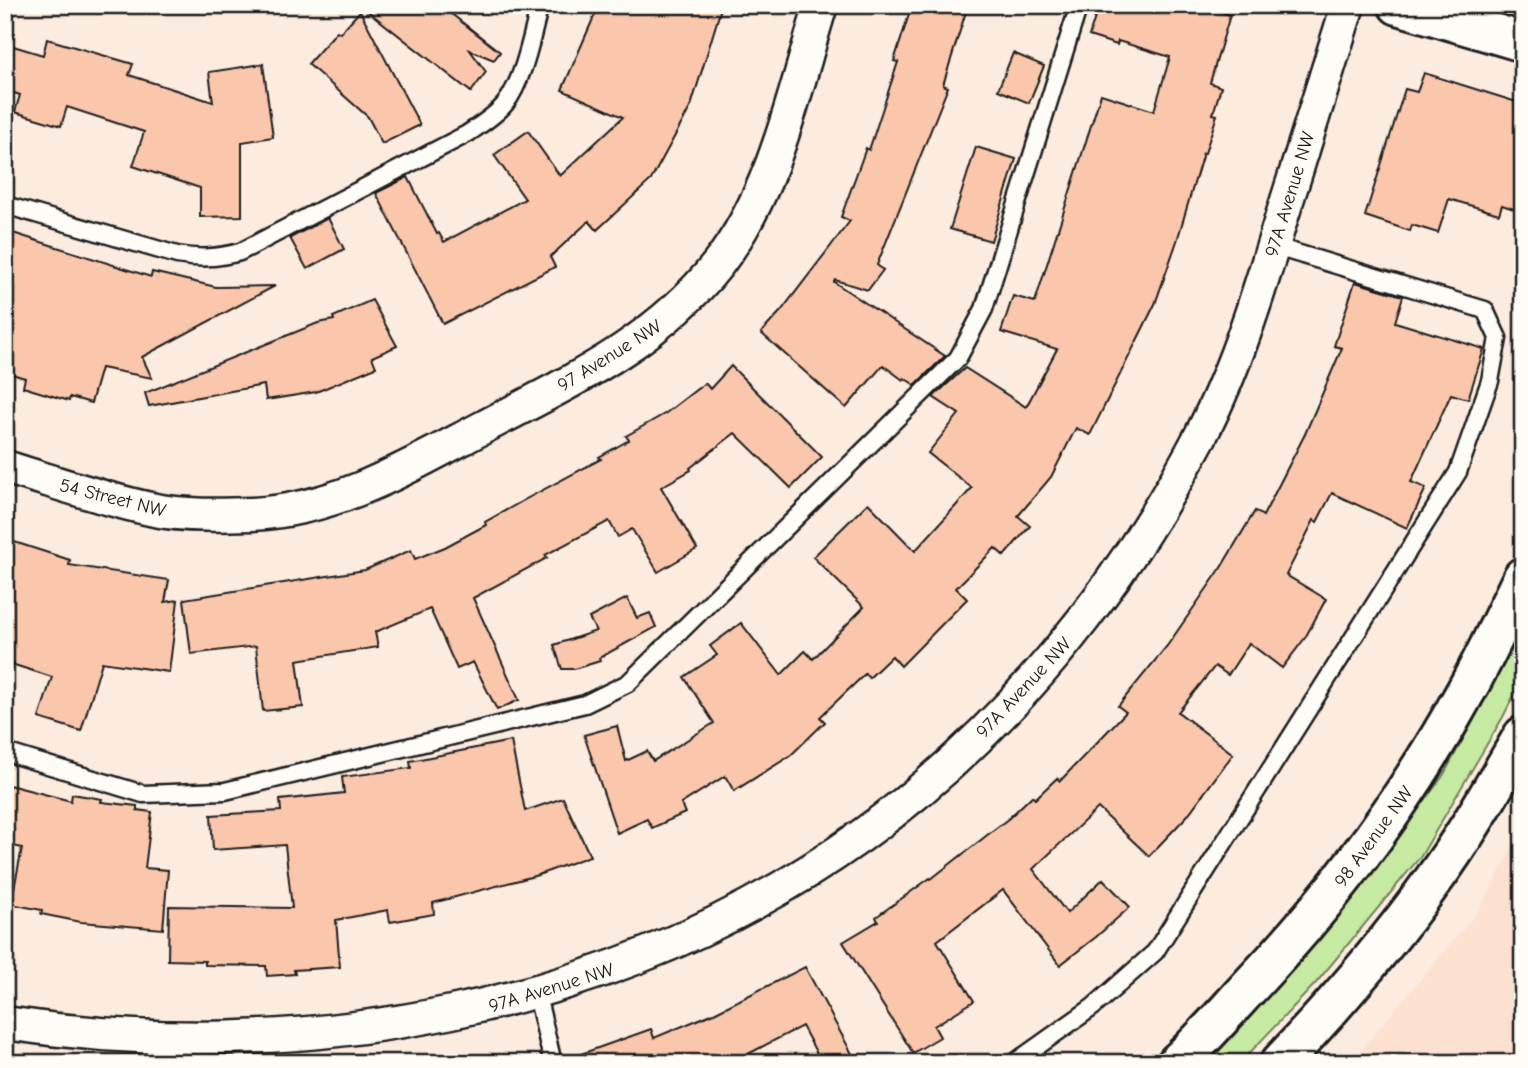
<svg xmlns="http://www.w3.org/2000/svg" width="1528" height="1068" font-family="'Comic Neue',sans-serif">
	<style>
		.built { fill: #fce1d0 }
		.green { fill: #c7eaa2; stroke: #72835f; stroke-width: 2 }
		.building { fill: #fbc7ac; stroke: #1c1c1c; stroke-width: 2 }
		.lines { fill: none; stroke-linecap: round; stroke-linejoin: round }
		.service-casing { stroke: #1c1c1c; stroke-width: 21 }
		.minor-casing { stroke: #1c1c1c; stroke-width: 37 }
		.tertiary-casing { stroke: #1c1c1c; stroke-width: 44 }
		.secondary-casing { stroke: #1c1c1c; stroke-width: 44 }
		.service { stroke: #fdfcf7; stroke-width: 16 }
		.minor { stroke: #fdfcf7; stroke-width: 32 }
		.tertiary { stroke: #fdfcf7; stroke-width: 38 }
		.secondary { stroke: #fdfcf7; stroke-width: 38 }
		.labels { text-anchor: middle; stroke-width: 5; stroke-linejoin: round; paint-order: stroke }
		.street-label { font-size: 19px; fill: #1c1c1c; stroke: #fdfcf7 }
	</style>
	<rect width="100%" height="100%" fill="#fcece0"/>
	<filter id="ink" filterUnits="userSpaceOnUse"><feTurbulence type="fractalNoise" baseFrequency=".0143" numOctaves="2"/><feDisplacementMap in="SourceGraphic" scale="14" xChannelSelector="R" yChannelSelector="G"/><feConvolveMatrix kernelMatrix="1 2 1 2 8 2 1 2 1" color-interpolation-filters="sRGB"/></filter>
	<g filter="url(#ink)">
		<!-- built -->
		<path class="built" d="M 1523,828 L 1523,1063 L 1350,1063 L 1479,910 Z"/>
		<!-- green -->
		<path class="green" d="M 1523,629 L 1523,677 L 1503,717 L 1421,856 L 1316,983 L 1240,1063 L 1198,1063 L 1251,1013 L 1334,922 L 1443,776 Z"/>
		<!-- building -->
		<g class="building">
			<path d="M 360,5 L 440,5 L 500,52 L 494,60 L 470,50 L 486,72 L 471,92 Z"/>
			<path d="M 599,5 L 722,5 L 691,106 L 651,180 L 597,230 L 589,221 L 550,257 L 555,267 L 443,324 L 376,193 L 408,177 L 437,234 L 439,233 L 444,242 L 525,199 L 494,155 L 528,131 L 560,176 L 623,117 L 562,90 Z"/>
			<path d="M 912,5 L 968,5 L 943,85 L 948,87 L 877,265 L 883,270 L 868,290 L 835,280 L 834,282 L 945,356 L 915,385 L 904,378 L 903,380 L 883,365 L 846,408 L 761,333 L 781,311 L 850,221 L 841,217 L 866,148 L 869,150 L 898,62 L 894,61 Z"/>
			<path d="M 1099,5 L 1198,5 L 1230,15 L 1210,83 L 1221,87 L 1213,114 L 1217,115 L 1205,153 L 1203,153 L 1177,241 L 1155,304 L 1090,435 L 1076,428 L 1051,477 L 1018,516 L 1030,526 L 1004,556 L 995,548 L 956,588 L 967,599 L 901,666 L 892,656 L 869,678 L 865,674 L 820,717 L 825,722 L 790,756 L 734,791 L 725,776 L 681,804 L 685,813 L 652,828 L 647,819 L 617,833 L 584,735 L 617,726 L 626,761 L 647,751 L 653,761 L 714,723 L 684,677 L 717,655 L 710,646 L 741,623 L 781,675 L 805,651 L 813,659 L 864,607 L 813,557 L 868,503 L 915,551 L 972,488 L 928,453 L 959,414 L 933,397 L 965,368 L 1026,407 L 1057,349 L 1001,332 L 1013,296 L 1035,302 L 1101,94 L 1154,111 L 1170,57 L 1118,41 L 1117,45 L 1089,36 Z"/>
			<path d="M 360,11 L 420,125 L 382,144 L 368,117 L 308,64 L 337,31 L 340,33 Z"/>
			<path d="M 47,39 L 133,64 L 129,75 L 213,102 L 209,72 L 263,64 L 273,137 L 242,142 L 242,216 L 200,217 L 200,188 L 133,166 L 144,132 L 67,107 L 61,126 L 15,112 L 20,95 L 5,90 L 5,61 L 10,45 L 43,55 Z"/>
			<path d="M 1013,53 L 1044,66 L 1029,103 L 998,90 Z"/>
			<path d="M 1424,73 L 1523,104 L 1523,212 L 1502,205 L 1499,214 L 1449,199 L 1438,233 L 1412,225 L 1410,231 L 1365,216 L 1405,89 L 1417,92 Z"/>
			<path d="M 976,147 L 1016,159 L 991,241 L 950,229 Z"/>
			<path d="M 328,218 L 344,249 L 307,269 L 290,238 Z"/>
			<path d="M 13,233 L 151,277 L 152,272 L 216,287 L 275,286 L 142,357 L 152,378 L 101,368 L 91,403 L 70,397 L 69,401 L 23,387 L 25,378 L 5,372 L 5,257 Z"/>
			<path d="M 1355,282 L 1403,296 L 1395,322 L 1484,349 L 1468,399 L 1451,394 L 1411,482 L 1426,488 L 1407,528 L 1332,493 L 1317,522 L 1314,520 L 1286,575 L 1326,599 L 1305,638 L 1282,668 L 1249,643 L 1228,675 L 1215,666 L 1178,712 L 1233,754 L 1187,816 L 1149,856 L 1098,808 L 1033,869 L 1067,913 L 1103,879 L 1130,907 L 1096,937 L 1060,965 L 1003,890 L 937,941 L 974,1001 L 934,1026 L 940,1037 L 913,1053 L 843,942 L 878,921 L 876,917 L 930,878 L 931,879 L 1009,818 L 1032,796 L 1035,799 L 1057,778 L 1060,781 L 1126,712 L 1118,706 L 1167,646 L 1219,571 L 1255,511 L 1263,516 L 1305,434 L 1342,348 L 1334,346 Z"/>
			<path d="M 372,300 L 397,346 L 372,357 L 376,367 L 316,392 L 266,400 L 264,385 L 149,406 L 145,393 L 318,323 L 334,320 L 333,317 Z"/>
			<path d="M 731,366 L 822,457 L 791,488 L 735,433 L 690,468 L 691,470 L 661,487 L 697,549 L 658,572 L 632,529 L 618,537 L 609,521 L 545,555 L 547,558 L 473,598 L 519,700 L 497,710 L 473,662 L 457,669 L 430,609 L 375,632 L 378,647 L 297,660 L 303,707 L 263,711 L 256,646 L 191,654 L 184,599 L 365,570 L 411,550 L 415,559 L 445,547 L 486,525 L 485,522 L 526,499 L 601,459 L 599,457 L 629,440 L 626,436 L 666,413 L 705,383 L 710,389 Z"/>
			<path d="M 5,539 L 70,560 L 69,565 L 169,580 L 165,602 L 178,600 L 169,672 L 102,662 L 81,731 L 39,718 L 52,677 L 5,662 Z"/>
			<path d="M 627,598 L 637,618 L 650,613 L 656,627 L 599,658 L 600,661 L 574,669 L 562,669 L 554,645 L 596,631 L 589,618 Z"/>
			<path d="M 511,741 L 525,811 L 563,798 L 590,856 L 538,875 L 433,903 L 434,914 L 390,922 L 388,910 L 336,920 L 340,967 L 294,970 L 295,974 L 267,976 L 266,966 L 205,965 L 205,961 L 168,960 L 169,906 L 292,908 L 285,845 L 213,850 L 211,815 L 281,811 L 280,800 L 344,793 L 342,777 L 411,768 L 410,761 Z"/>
			<path d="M 5,784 L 71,801 L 72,794 L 102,799 L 101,802 L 137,806 L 137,810 L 152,812 L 145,868 L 168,870 L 163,929 L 81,922 L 41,914 L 42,910 L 11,904 L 22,848 L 5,844 Z"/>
			<path d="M 805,967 L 857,1063 L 822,1063 L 802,1026 L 750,1053 L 754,1063 L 568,1063 L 567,1059 L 651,1029 L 654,1038 L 714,1013 Z"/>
		</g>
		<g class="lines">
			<defs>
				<g id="service">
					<path d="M 5,205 L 177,255 C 200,259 217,258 240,252 L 467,134 C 480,125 495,116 505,104 C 524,80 532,34 540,5"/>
					<path d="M 5,752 L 143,794 L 225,791 L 585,704 L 628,683 L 958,358 L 984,309 L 1079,5"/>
					<path d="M 537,995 L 553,1063"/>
					<path d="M 1014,1063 L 1093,1007 L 1155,952 L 1458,472 L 1490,381 L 1498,338 L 1485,310 L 1273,246"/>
				</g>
				<g id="minor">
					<path d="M 5,467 C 55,482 105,500 155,510 C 186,516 221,515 252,514 C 337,510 408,467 482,428 C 569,382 655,344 718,264 C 775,191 794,92 821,5"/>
					<path d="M 5,1023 C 299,1068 617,1011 861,836 C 1005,733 1119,591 1201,435 C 1237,365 1260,289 1283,213 C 1305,144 1326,75 1348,5"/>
				</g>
				<path id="tertiary" d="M 1398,5 L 1523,42"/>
				<g id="secondary">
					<path d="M 1177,1063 C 1203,1039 1226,1012 1250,986 C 1334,897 1407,799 1466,691 C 1487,654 1504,615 1523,577"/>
					<path d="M 1280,1063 C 1334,1006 1386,946 1432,882 C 1466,836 1494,786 1523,736"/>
				</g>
			</defs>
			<!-- service casing -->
			<use href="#service" class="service-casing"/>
			<!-- minor casing -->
			<use href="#minor" class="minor-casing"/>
			<!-- tertiary casing -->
			<use href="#tertiary" class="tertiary-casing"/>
			<!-- secondary casing -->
			<use href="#secondary" class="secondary-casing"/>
			<!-- service -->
			<use href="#service" class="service"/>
			<!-- minor -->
			<use href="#minor" class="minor"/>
			<!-- tertiary -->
			<use href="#tertiary" class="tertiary"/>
			<!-- secondary -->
			<use href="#secondary" class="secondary"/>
		</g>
	</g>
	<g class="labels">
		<!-- street labels -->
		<g class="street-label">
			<text transform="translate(1289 194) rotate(-73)" y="7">97A Avenue NW</text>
			<text transform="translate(609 355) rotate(-32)" y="7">97 Avenue NW</text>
			<text transform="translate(113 497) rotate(14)" y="7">54 Street NW</text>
			<text transform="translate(1023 687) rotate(-47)" y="7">97A Avenue NW</text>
			<text transform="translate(1373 836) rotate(-54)" y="7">98 Avenue NW</text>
			<text transform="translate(551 987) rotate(-17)" y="7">97A Avenue NW</text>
		</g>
	</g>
	<!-- margin -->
	<rect width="1528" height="1068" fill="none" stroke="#fdfcf7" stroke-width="28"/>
	<rect x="14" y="14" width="1500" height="1040" fill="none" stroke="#1c1c1c" stroke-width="2.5" filter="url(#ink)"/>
</svg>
